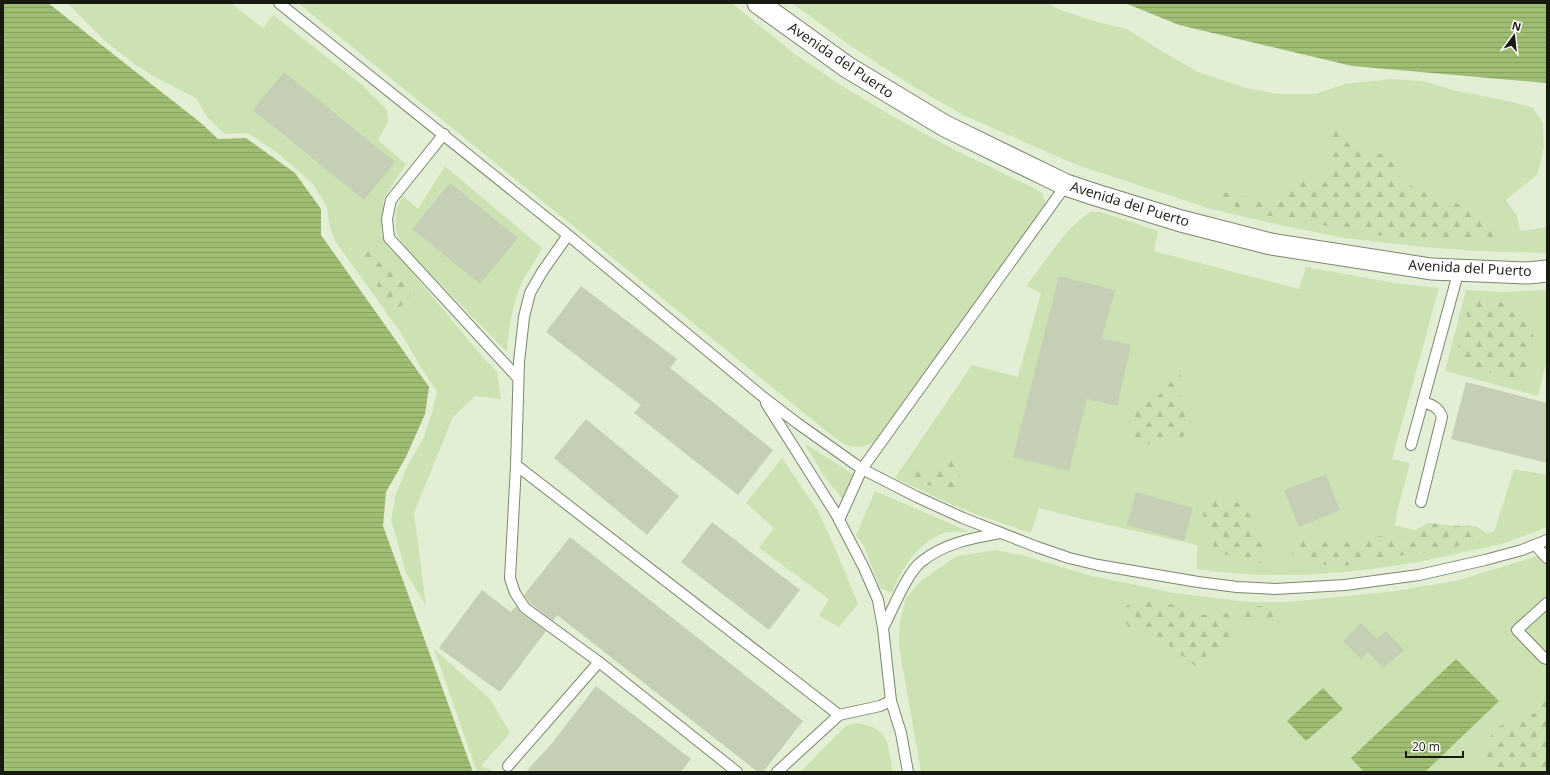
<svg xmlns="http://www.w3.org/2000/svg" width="1550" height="775" font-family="'Open Sans',sans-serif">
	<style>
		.green { fill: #cde2b3 }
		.forest { fill: url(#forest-firs) }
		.water { fill: url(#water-rules) }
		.building { fill: #c4cfb6 }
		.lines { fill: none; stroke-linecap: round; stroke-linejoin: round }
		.lane-casing { stroke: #7c866f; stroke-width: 12 }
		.street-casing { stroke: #7c866f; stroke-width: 23 }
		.lane { stroke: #fff; stroke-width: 10 }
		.street { stroke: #fff; stroke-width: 21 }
		.labels { text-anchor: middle; stroke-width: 4; stroke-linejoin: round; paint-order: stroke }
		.street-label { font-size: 14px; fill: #161a10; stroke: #fff }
	</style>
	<defs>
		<pattern id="forest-firs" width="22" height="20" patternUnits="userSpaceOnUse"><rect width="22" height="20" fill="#cde2b3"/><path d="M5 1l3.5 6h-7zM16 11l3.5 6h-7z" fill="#afc199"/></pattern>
		<pattern id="water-rules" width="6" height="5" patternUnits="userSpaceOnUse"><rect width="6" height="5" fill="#9fbd73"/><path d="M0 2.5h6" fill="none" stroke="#88a262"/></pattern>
	</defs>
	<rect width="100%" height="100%" fill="#e3efd4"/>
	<!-- green -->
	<g class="green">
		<path d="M 67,3 L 231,3 L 263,28 L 273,15 L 361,84 L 387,110 L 388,122 L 378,140 L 406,164 L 384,198 L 381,235 L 482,356 L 497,372 L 501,399 L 475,396 L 453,417 L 414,513 L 426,606 L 406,573 L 391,519 L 396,494 L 407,467 L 424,437 L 432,412 L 437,391 L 423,371 L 399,330 L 335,241 L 329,224 L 327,207 L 313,184 L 279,154 L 248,133 L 225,134 L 208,118 L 196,98 L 155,77 L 133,63 L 105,41 Z"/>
		<path d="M 298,3 L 732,3 L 793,53 L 842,86 L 892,116 L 955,150 L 1034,188 L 1042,193 L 1046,203 L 1041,215 L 879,441 C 851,452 847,447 825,430 Z"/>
		<path d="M 792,3 L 1048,3 L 1056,8 L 1090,20 L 1127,29 L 1163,52 L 1198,72 L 1246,88 L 1278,94 L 1315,94 L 1345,84 L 1391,79 L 1422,81 L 1457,91 L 1513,102 L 1533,108 L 1543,123 L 1544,148 L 1537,175 L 1506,200 L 1517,216 L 1520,231 L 1547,227 L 1547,253 L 1478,251 L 1423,247 L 1345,238 L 1280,225 L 1211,209 L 1132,183 L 1077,165 L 963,115 L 911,85 L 851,46 Z"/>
		<path d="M 445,166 L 542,248 C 537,259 529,269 523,280 C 512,304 509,327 507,352 L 407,250 C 404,245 398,239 397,233 C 394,222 396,205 403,196 L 418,209 Z"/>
		<path d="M 1091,212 L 1100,212 L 1158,231 L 1154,251 L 1299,289 L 1306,267 L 1395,283 L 1439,288 L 1392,459 L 1410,463 L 1397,513 L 1395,525 L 1442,538 L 1494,532 L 1514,469 L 1547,475 L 1547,527 C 1532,533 1517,539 1501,544 C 1486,548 1471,550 1456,554 C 1372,573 1283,582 1197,569 L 1197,545 L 1082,519 L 1039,508 L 1031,533 L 978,515 L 955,506 L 895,478 L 972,365 L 1018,377 L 1041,293 L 1026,286 C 1043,265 1069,223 1091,212 Z"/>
		<path d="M 1466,290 L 1500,292 L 1547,290 L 1547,360 L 1538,396 L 1445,371 Z"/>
		<path d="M 804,443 L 856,476 L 845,502 L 824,476 Z"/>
		<path d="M 782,458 L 818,511 L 835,548 L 858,604 L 839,627 L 819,616 L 829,599 L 759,548 L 774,528 L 746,503 Z"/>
		<path d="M 875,491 L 970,532 C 961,532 949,531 942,534 C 917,544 901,569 892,593 L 880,588 L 864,546 L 856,535 Z"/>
		<path d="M 996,550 L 1021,555 L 1092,576 L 1175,593 L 1249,602 L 1288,602 L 1396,591 L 1459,580 L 1547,553 L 1547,772 L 921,772 L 899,646 L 900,622 L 906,598 L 922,580 L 957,556 Z"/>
		<path d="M 434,649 L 490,699 L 510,733 L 481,766 L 496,772 L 477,772 Z"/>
		<path d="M 856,723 C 891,728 887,743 893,772 L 800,772 L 847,725 Z"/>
	</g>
	<!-- forest -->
	<g class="forest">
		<path d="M 1333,126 L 1346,132 L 1354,143 L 1367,147 L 1392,160 L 1397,174 L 1407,183 L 1419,190 L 1472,209 L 1492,228 L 1494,242 L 1447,240 L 1432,237 L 1416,238 L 1371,235 L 1327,226 L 1296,218 L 1281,216 L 1266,216 L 1207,198 L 1213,188 L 1236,196 L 1270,198 L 1283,194 L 1295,184 L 1308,180 L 1322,181 L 1329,169 L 1329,140 Z"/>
		<path d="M 364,251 L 380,253 L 381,264 C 395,273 405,278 411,294 L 405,303 L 397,309 L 382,296 L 365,260 Z"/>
		<path d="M 1480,295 C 1499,299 1535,315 1533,338 C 1533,342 1530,346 1529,350 C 1526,356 1527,364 1526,371 L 1518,378 L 1495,375 L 1486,371 L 1466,367 L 1459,360 L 1457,350 L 1467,321 L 1467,311 L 1472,302 Z"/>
		<path d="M 1174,368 L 1181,375 L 1179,385 L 1178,394 L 1185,403 L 1187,413 L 1185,434 L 1178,442 L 1156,441 L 1146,445 L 1136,442 L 1129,436 L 1130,425 L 1135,405 L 1144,399 L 1153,400 L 1161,393 L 1165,373 Z"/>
		<path d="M 951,460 L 958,467 L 962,486 L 954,493 C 941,491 927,484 914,480 L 912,466 L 923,466 L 933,468 L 941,463 Z"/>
		<path d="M 1210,495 C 1219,496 1229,497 1237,502 C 1242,505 1249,513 1252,518 C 1253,521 1253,524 1254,527 C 1262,543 1272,542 1264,563 C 1237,560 1208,556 1204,524 C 1203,517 1204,510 1203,502 Z"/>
		<path d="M 1428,523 L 1457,526 L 1467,525 L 1477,527 L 1485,532 L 1481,542 L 1470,543 L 1439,551 L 1396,556 L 1387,560 L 1375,560 L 1343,566 L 1332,564 L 1321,565 L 1309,564 L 1300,560 L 1292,553 L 1293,542 L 1312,537 L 1342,537 L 1362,539 L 1382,536 L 1402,538 Z"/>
		<path d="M 1144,598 L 1174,605 L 1211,617 C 1219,613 1224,614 1233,612 C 1253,608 1258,602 1279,610 L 1281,620 L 1272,625 L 1251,620 L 1240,619 L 1231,625 L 1234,634 C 1228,647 1223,648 1210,650 L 1204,659 L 1195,666 L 1158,637 L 1127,626 L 1123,615 L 1126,606 L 1135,600 Z"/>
		<path d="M 1547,694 L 1547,768 L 1546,772 L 1477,772 L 1483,765 L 1491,735 L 1497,727 L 1535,713 L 1545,695 Z"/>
	</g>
	<!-- water -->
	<g class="water">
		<path d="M 3,3 L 48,3 L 201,123 L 218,139 L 246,138 L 295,173 L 321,209 L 321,235 L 429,387 L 425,414 L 406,457 L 386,492 L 383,526 L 473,772 L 3,772 Z"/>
		<path d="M 1125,3 L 1547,3 L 1547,83 L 1352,66 L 1179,25 Z"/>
		<path d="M 1456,659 L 1499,701 L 1425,772 L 1364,772 L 1351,758 Z"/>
		<path d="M 1323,688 L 1343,709 L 1306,741 L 1287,721 Z"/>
	</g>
	<!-- building -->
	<g class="building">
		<path d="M 284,72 L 395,162 L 364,200 L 253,110 Z"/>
		<path d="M 450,183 L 518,238 L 480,284 L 412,229 Z"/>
		<path d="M 1059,276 L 1115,290 L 1102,338 L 1131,345 L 1117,406 L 1087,399 L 1069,471 L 1013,457 Z"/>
		<path d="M 581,286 L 677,359 L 670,368 L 773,450 L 738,495 L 634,413 L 641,405 L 546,332 Z"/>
		<path d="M 1466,382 L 1547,403 L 1547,463 L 1451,439 Z"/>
		<path d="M 586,419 L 679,496 L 647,535 L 554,458 Z"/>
		<path d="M 1326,474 L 1340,510 L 1299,527 L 1284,490 Z"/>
		<path d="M 1136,492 L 1193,508 L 1184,541 L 1127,525 Z"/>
		<path d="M 712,522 L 800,590 L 769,630 L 681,562 Z"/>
		<path d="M 570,537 L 803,721 L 763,772 L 758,772 L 557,615 L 553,621 L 530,603 L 524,595 Z"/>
		<path d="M 482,590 L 511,612 L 516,606 L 521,613 L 546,631 L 500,692 L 439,648 Z"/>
		<path d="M 1361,623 L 1377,639 L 1386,631 L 1404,650 L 1383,668 L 1368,652 L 1361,659 L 1343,641 Z"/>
		<path d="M 596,686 L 691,759 L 681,772 L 526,772 L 553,742 Z"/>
	</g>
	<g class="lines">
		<defs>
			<g id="lane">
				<path d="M 279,3 L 568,235 L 763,397 L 797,423 L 862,469 L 917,497 L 963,518 L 1037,547 L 1069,558 L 1098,565 L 1198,582 L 1237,587 L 1275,589 L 1345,585 L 1419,575 L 1485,560 L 1522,550 L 1547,540"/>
				<path d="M 444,134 L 391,200 L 387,219 L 389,238 L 518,378"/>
				<path d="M 568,235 L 542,272 L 530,293 L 524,317 L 519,362 L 516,465 L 510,578 L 515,593 L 525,608 L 599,662 L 737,772"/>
				<path d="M 766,403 L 836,514 L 864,568 L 878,600 L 883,628 L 891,701 L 901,733 L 908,772"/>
				<path d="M 1411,445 L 1459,270"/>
				<path d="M 516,465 L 839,715 L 880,706 L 891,701"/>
				<path d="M 1421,502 L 1442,417 C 1439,407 1432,405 1423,402"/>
				<path d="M 839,520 L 862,469 L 1066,185"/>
				<path d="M 1535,545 L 1547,558"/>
				<path d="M 1547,603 L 1517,630 L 1544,658 L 1547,659"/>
				<path d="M 883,628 C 892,611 907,573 921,562 C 944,543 973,538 1001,533"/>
				<path d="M 508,766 L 599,662"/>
				<path d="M 777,772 L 839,715"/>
			</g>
			<path id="street" d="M 758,3 L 847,67 L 945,126 L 1066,185 L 1096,195 L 1181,221 L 1271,244 L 1431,269 L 1528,273 L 1547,271"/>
		</defs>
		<!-- lane casing -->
		<use href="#lane" class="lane-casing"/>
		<!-- street casing -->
		<use href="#street" class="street-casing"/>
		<!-- lane -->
		<use href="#lane" class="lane"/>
		<!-- street -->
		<use href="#street" class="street"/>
	</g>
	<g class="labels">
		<!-- street labels -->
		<g class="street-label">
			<text transform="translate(841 60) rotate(34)" y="5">Avenida del Puerto</text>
			<text transform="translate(1130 204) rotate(17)" y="5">Avenida del Puerto</text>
			<text transform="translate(1470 268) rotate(3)" y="5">Avenida del Puerto</text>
		</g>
	</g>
	<!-- border -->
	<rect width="1550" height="775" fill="none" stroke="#161a10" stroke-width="8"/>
	<!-- north arrow -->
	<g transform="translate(1514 36) rotate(15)" stroke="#ffffff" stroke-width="3" paint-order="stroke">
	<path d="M0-3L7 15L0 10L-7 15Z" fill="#161a10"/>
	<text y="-6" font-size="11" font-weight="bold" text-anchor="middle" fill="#161a10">N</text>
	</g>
	<!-- scale -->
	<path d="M1406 751v6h57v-6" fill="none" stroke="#161a10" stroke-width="2"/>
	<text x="1412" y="751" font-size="12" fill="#161a10" stroke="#ffffff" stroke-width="3" paint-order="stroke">20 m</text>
</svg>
